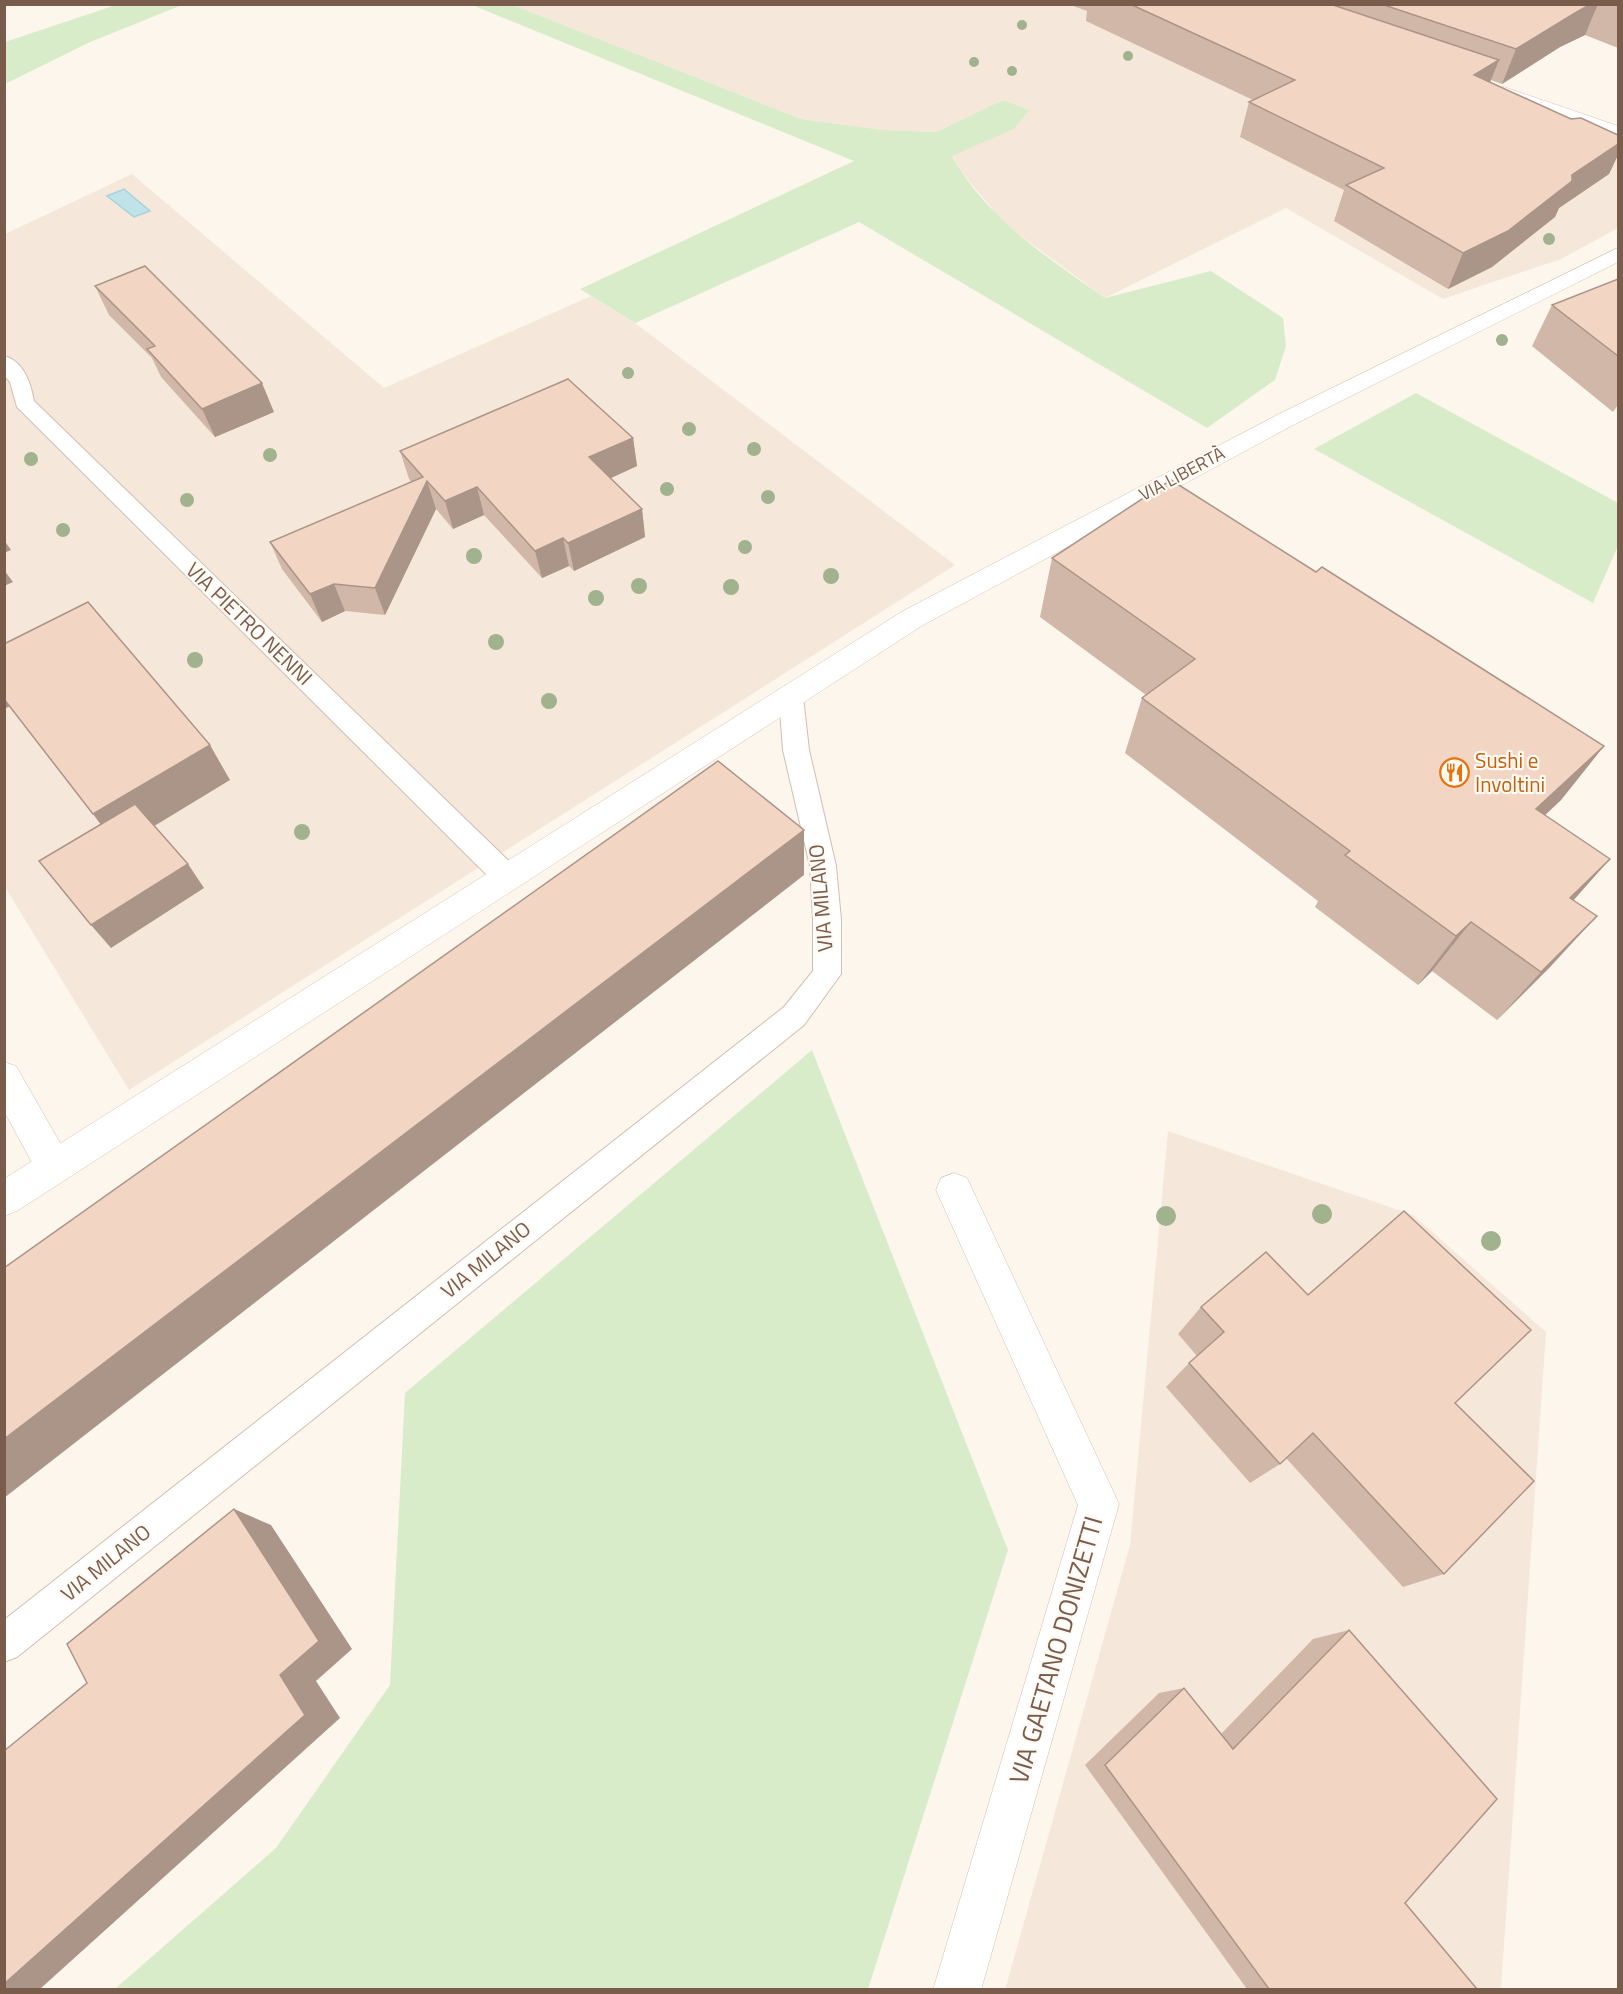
<svg xmlns="http://www.w3.org/2000/svg" width="1623" height="1994" font-family="'Titillium Web',sans-serif">
	<style>
		.residential { fill: #f5e8da }
		.green { fill: #d8ecc9 }
		.water { fill: #bfe3e8; stroke: #a5d3da; stroke-width: 1.5 }
		.lines { fill: none; stroke-linecap: round; stroke-linejoin: round }
		.lane-casing { stroke: #d1beb0; stroke-width: 2 }
		.street-casing { stroke: #d1beb0; stroke-width: 1 }
		.secondary-casing { stroke: #d6c0b0; stroke-width: 1 }
		.lane { fill: #fff; fill-rule: evenodd }
		.street { fill: #fff; fill-rule: evenodd }
		.secondary { fill: #fff; fill-rule: evenodd }
		.tree { fill: #a0b28e }
		.wall { fill: #d1b7a8 }
		.shaded-wall { fill: #aa9588 }
		.building { fill: #f3d5c3; stroke: #aa9588; stroke-width: 1.5 }
		.labels { text-anchor: middle; stroke-width: 4.5; stroke-linejoin: round; paint-order: stroke }
		.far-street-label { font-size: 18px; fill: #7a5c4d; stroke: #fffaf3 }
		.street-label { font-size: 21px; fill: #7a5c4d; stroke: #fffaf3 }
		.food-label { font-size: 21px; fill: #c56008; stroke: #fffaf3; text-anchor: start }
		.near-street-label { font-size: 26px; fill: #7a5c4d; stroke: #fffaf3 }
	</style>
	<rect width="100%" height="100%" fill="#fdf6ec"/>
	<!-- residential -->
	<g class="residential">
		<path d="M 513,5 L 1206,5 L 1618,150 L 1618,228 L 1561,259 L 1443,299 L 1286,208 L 1105,298 L 1005,224 L 963,174 L 952,155 L 1014,129 L 1028,110 L 1003,100 L 936,132 L 883,130 L 801,119 Z"/>
		<path d="M 132,174 L 384,388 L 591,296 L 635,323 L 955,565 L 129,1090 L 5,887 L 5,234 Z"/>
		<path d="M 1168,1131 L 1413,1215 L 1546,1332 L 1501,1989 L 1005,1990 L 1130,1545 Z"/>
	</g>
	<!-- green -->
	<g class="green">
		<path d="M 119,4 L 182,5 L 88,43 L 5,84 L 5,42 Z"/>
		<path d="M 472,5 L 513,5 L 801,119 L 883,130 L 936,132 L 1003,100 L 1029,110 L 1014,129 L 952,156 C 986,218 1048,258 1105,298 L 1211,271 L 1283,318 L 1286,346 L 1275,380 L 1207,428 L 859,222 L 635,323 L 580,289 L 854,161 Z"/>
		<path d="M 1416,393 L 1618,503 L 1618,546 L 1593,603 L 1314,449 Z"/>
		<path d="M 812,1050 L 1008,1550 L 868,1989 L 115,1989 L 276,1848 L 390,1685 L 405,1393 Z"/>
	</g>
	<!-- water -->
	<path class="water" d="M 124,189 L 150,211 L 134,217 L 107,196 Z"/>
	<g class="lines">
		<defs>
			<g id="lane">
				<path d="M 4,356 C 24,361 31,384 34,401 L 518,870 L 521,878 L 518,886 L 508,889 L 498,886 L 17,407 L 10,382 L 4,375 Z"/>
				<path d="M 791,688 L 800,691 L 803,697 L 809,750 L 836,866 L 841,920 L 841,974 L 804,1025 L 17,1657 L 4,1662 L 4,1620 L 784,1007 L 813,971 L 813,920 L 810,866 L 783,750 L 779,697 L 782,691 Z"/>
			</g>
			<g id="street">
				<path d="M 4,1062 L 16,1066 L 67,1155 L 72,1167 L 67,1179 L 54,1183 L 41,1179 L 4,1111 Z"/>
				<path d="M 954,1173 L 967,1178 L 1119,1504 L 981,1990 L 933,1990 L 1078,1505 L 936,1190 L 941,1178 Z"/>
			</g>
			<g id="secondary">
				<path d="M 1504,87 L 1618,126 L 1618,138 L 1497,97 L 1495,93 L 1497,89 Z"/>
				<path d="M 1618,248 L 1618,262 L 1295,424 L 923,625 L 17,1211 L 4,1216 L 4,1179 L 903,611 L 1279,414 Z"/>
			</g>
		</defs>
		<!-- lane casing -->
		<use href="#lane" class="lane-casing"/>
		<!-- street casing -->
		<use href="#street" class="street-casing"/>
		<!-- secondary casing -->
		<use href="#secondary" class="secondary-casing"/>
		<!-- lane -->
		<use href="#lane" class="lane"/>
		<!-- street -->
		<use href="#street" class="street"/>
		<!-- secondary -->
		<use href="#secondary" class="secondary"/>
	</g>
	<!-- trees -->
	<g class="tree">
		<circle cx="1022" cy="25" r="5"/>
		<circle cx="1128" cy="56" r="5"/>
		<circle cx="974" cy="62" r="5"/>
		<circle cx="1012" cy="71" r="5"/>
		<circle cx="1549" cy="239" r="6"/>
		<circle cx="1502" cy="340" r="6"/>
		<circle cx="628" cy="373" r="6"/>
		<circle cx="689" cy="429" r="7"/>
		<circle cx="754" cy="449" r="7"/>
		<circle cx="270" cy="455" r="7"/>
		<circle cx="31" cy="459" r="7"/>
		<circle cx="667" cy="489" r="7"/>
		<circle cx="768" cy="497" r="7"/>
		<circle cx="187" cy="500" r="7"/>
		<circle cx="63" cy="530" r="7"/>
		<circle cx="745" cy="547" r="7"/>
		<circle cx="474" cy="556" r="8"/>
		<circle cx="831" cy="576" r="8"/>
		<circle cx="639" cy="586" r="8"/>
		<circle cx="731" cy="587" r="8"/>
		<circle cx="596" cy="598" r="8"/>
		<circle cx="496" cy="642" r="8"/>
		<circle cx="195" cy="660" r="8"/>
		<circle cx="549" cy="701" r="8"/>
		<circle cx="302" cy="832" r="8"/>
		<circle cx="1322" cy="1214" r="10"/>
		<circle cx="1166" cy="1216" r="10"/>
		<circle cx="1491" cy="1241" r="10"/>
	</g>
	<!-- wall -->
	<g class="wall">
		<path d="M 1068,4 L 1618,4 L 1618,48 L 1585,35 L 1560,47 L 1502,84 L 1491,80 L 1490,82 L 1571,119 L 1618,135 L 1618,155 L 1609,174 L 1559,208 L 1555,217 L 1492,267 L 1448,289 L 1334,221 L 1344,190 L 1240,137 L 1249,102 L 1253,100 L 1086,21 L 1087,11 Z"/>
		<path d="M 1618,279 L 1618,405 L 1613,412 L 1532,346 L 1552,305 Z"/>
		<path d="M 95,286 L 274,412 L 215,437 L 161,377 L 152,358 L 109,315 Z"/>
		<path d="M 633,438 L 637,466 L 610,478 L 642,509 L 645,537 L 574,571 L 569,566 L 542,578 L 484,515 L 453,529 L 436,509 L 385,615 L 345,611 L 322,622 L 282,569 L 270,542 L 411,482 L 409,479 L 400,451 Z"/>
		<path d="M 1052,558 L 1316,572 L 1604,746 L 1561,800 L 1545,815 L 1574,900 L 1551,966 L 1497,1020 L 1432,971 L 1418,985 L 1315,907 L 1318,901 L 1125,753 L 1142,698 L 1146,695 L 1040,617 Z"/>
		<path d="M 1308,1295 L 1455,1403 L 1444,1574 L 1403,1587 L 1286,1458 L 1280,1464 L 1250,1483 L 1166,1387 L 1189,1363 L 1197,1356 L 1178,1334 L 1201,1307 Z"/>
		<path d="M 1349,1630 L 1405,1903 L 1477,1989 L 1247,1989 L 1085,1765 L 1159,1693 L 1184,1688 L 1221,1734 L 1313,1639 Z"/>
	</g>
	<!-- shaded-wall -->
	<g class="shaded-wall">
		<path d="M 1591,4 L 1598,4 L 1585,35 L 1560,47 L 1502,84 L 1516,49 L 1575,13 Z"/>
		<path d="M 1499,60 L 1485,95 L 1474,75 Z"/>
		<path d="M 1618,144 L 1618,155 L 1609,174 L 1559,208 L 1555,217 L 1492,267 L 1448,289 L 1463,253 L 1572,175 Z"/>
		<path d="M 262,383 L 274,412 L 215,437 L 202,409 Z"/>
		<path d="M 633,438 L 637,466 L 594,486 L 589,457 Z"/>
		<path d="M 427,481 L 436,509 L 385,615 L 375,588 Z"/>
		<path d="M 477,487 L 484,515 L 453,529 L 445,501 Z"/>
		<path d="M 642,509 L 645,537 L 574,571 L 568,543 Z"/>
		<path d="M 563,538 L 569,566 L 542,578 L 535,551 Z"/>
		<path d="M 4,540 L 11,550 L 4,553 Z"/>
		<path d="M 4,570 L 13,582 L 4,586 Z"/>
		<path d="M 334,584 L 345,611 L 322,622 L 310,594 Z"/>
		<path d="M 4,700 L 10,706 L 4,709 Z"/>
		<path d="M 210,745 L 230,780 L 118,848 L 93,814 Z"/>
		<path d="M 1604,746 L 1561,800 L 1495,862 L 1536,809 Z"/>
		<path d="M 804,830 L 804,875 L 4,1498 L 4,1439 Z"/>
		<path d="M 1610,859 L 1565,910 L 1570,898 Z"/>
		<path d="M 188,864 L 204,888 L 111,948 L 91,925 Z"/>
		<path d="M 1597,916 L 1551,966 L 1497,1020 L 1541,972 Z"/>
		<path d="M 1471,922 L 1432,971 L 1418,985 L 1456,936 Z"/>
		<path d="M 234,1509 L 271,1525 L 352,1649 L 316,1681 L 340,1718 L 40,1989 L 4,1989 L 4,1984 L 280,1675 Z"/>
	</g>
	<!-- building -->
	<g class="building">
		<path d="M 1130,4 L 1330,4 L 1499,60 L 1474,75 L 1571,119 L 1581,118 L 1618,135 L 1618,144 L 1572,175 L 1572,181 L 1508,231 L 1463,253 L 1346,185 L 1384,168 L 1249,102 L 1295,80 Z"/>
		<path d="M 1381,4 L 1591,4 L 1575,13 L 1516,49 Z"/>
		<path d="M 145,266 L 262,383 L 202,409 L 147,349 L 155,346 L 95,286 Z"/>
		<path d="M 1618,279 L 1618,356 L 1552,305 Z"/>
		<path d="M 568,379 L 633,438 L 589,457 L 642,509 L 568,543 L 563,538 L 535,551 L 477,487 L 445,501 L 427,481 L 375,588 L 334,584 L 310,594 L 270,542 L 423,477 L 400,451 Z"/>
		<path d="M 1171,480 L 1316,572 L 1322,567 L 1604,746 L 1536,809 L 1610,859 L 1570,898 L 1597,916 L 1541,972 L 1471,922 L 1456,936 L 1345,855 L 1350,851 L 1142,698 L 1195,659 L 1052,558 Z"/>
		<path d="M 88,602 L 210,745 L 93,814 L 4,699 L 4,641 L 6,643 Z"/>
		<path d="M 718,761 L 804,830 L 4,1439 L 4,1268 Z"/>
		<path d="M 135,804 L 188,864 L 91,925 L 39,861 Z"/>
		<path d="M 1404,1211 L 1531,1330 L 1455,1403 L 1534,1481 L 1444,1574 L 1313,1433 L 1280,1464 L 1189,1363 L 1224,1332 L 1201,1307 L 1266,1252 L 1308,1295 Z"/>
		<path d="M 234,1509 L 319,1641 L 280,1675 L 305,1715 L 4,1984 L 4,1751 L 87,1683 L 67,1644 Z"/>
		<path d="M 1349,1630 L 1497,1799 L 1405,1903 L 1477,1989 L 1269,1989 L 1105,1765 L 1184,1688 L 1233,1749 Z"/>
	</g>
	<!-- icons -->
	<defs>
		<symbol id="restaurant-ring" viewBox="-11 -11 22 22"><circle r="9.5" fill="#fffaf3" stroke="#e8710a" stroke-width="1.5"/><path d="M-5-6h1v4h1v-4h1v4h1v-4h1v5L-1.5 .5V6h-2V.5L-5-1ZM5-6V6H3V1.5H1.5Q1.5-4 5-6Z" fill="#e8710a"/></symbol>
	</defs>
	<g fill-rule="evenodd">
		<use href="#restaurant-ring" x="1438" y="756" width="33" height="33"/>
	</g>
	<g class="labels">
		<!-- far-street labels -->
		<g class="far-street-label">
			<text transform="translate(1182 474) rotate(-28)" y="6">VIA LIBERTÀ</text>
		</g>
		<!-- street labels -->
		<g class="street-label">
			<text transform="translate(249 624) rotate(44)" y="7">VIA PIETRO NENNI</text>
			<text transform="translate(821 898) rotate(-95)" y="7">VIA MILANO</text>
			<text transform="translate(486 1260) rotate(-39)" y="7">VIA MILANO</text>
			<text transform="translate(106 1563) rotate(-39)" y="7">VIA MILANO</text>
		</g>
		<!-- food labels -->
		<g class="food-label">
			<text x="1475" y="768">Sushi e<tspan x="1475" dy="24">Involtini</tspan></text>
		</g>
		<!-- near-street labels -->
		<g class="near-street-label">
			<text transform="translate(1056 1650) rotate(-74)" y="9">VIA GAETANO DONIZETTI</text>
		</g>
	</g>
	<!-- border -->
	<rect width="1623" height="1994" fill="none" stroke="#7a5c4d" stroke-width="12"/>
</svg>
